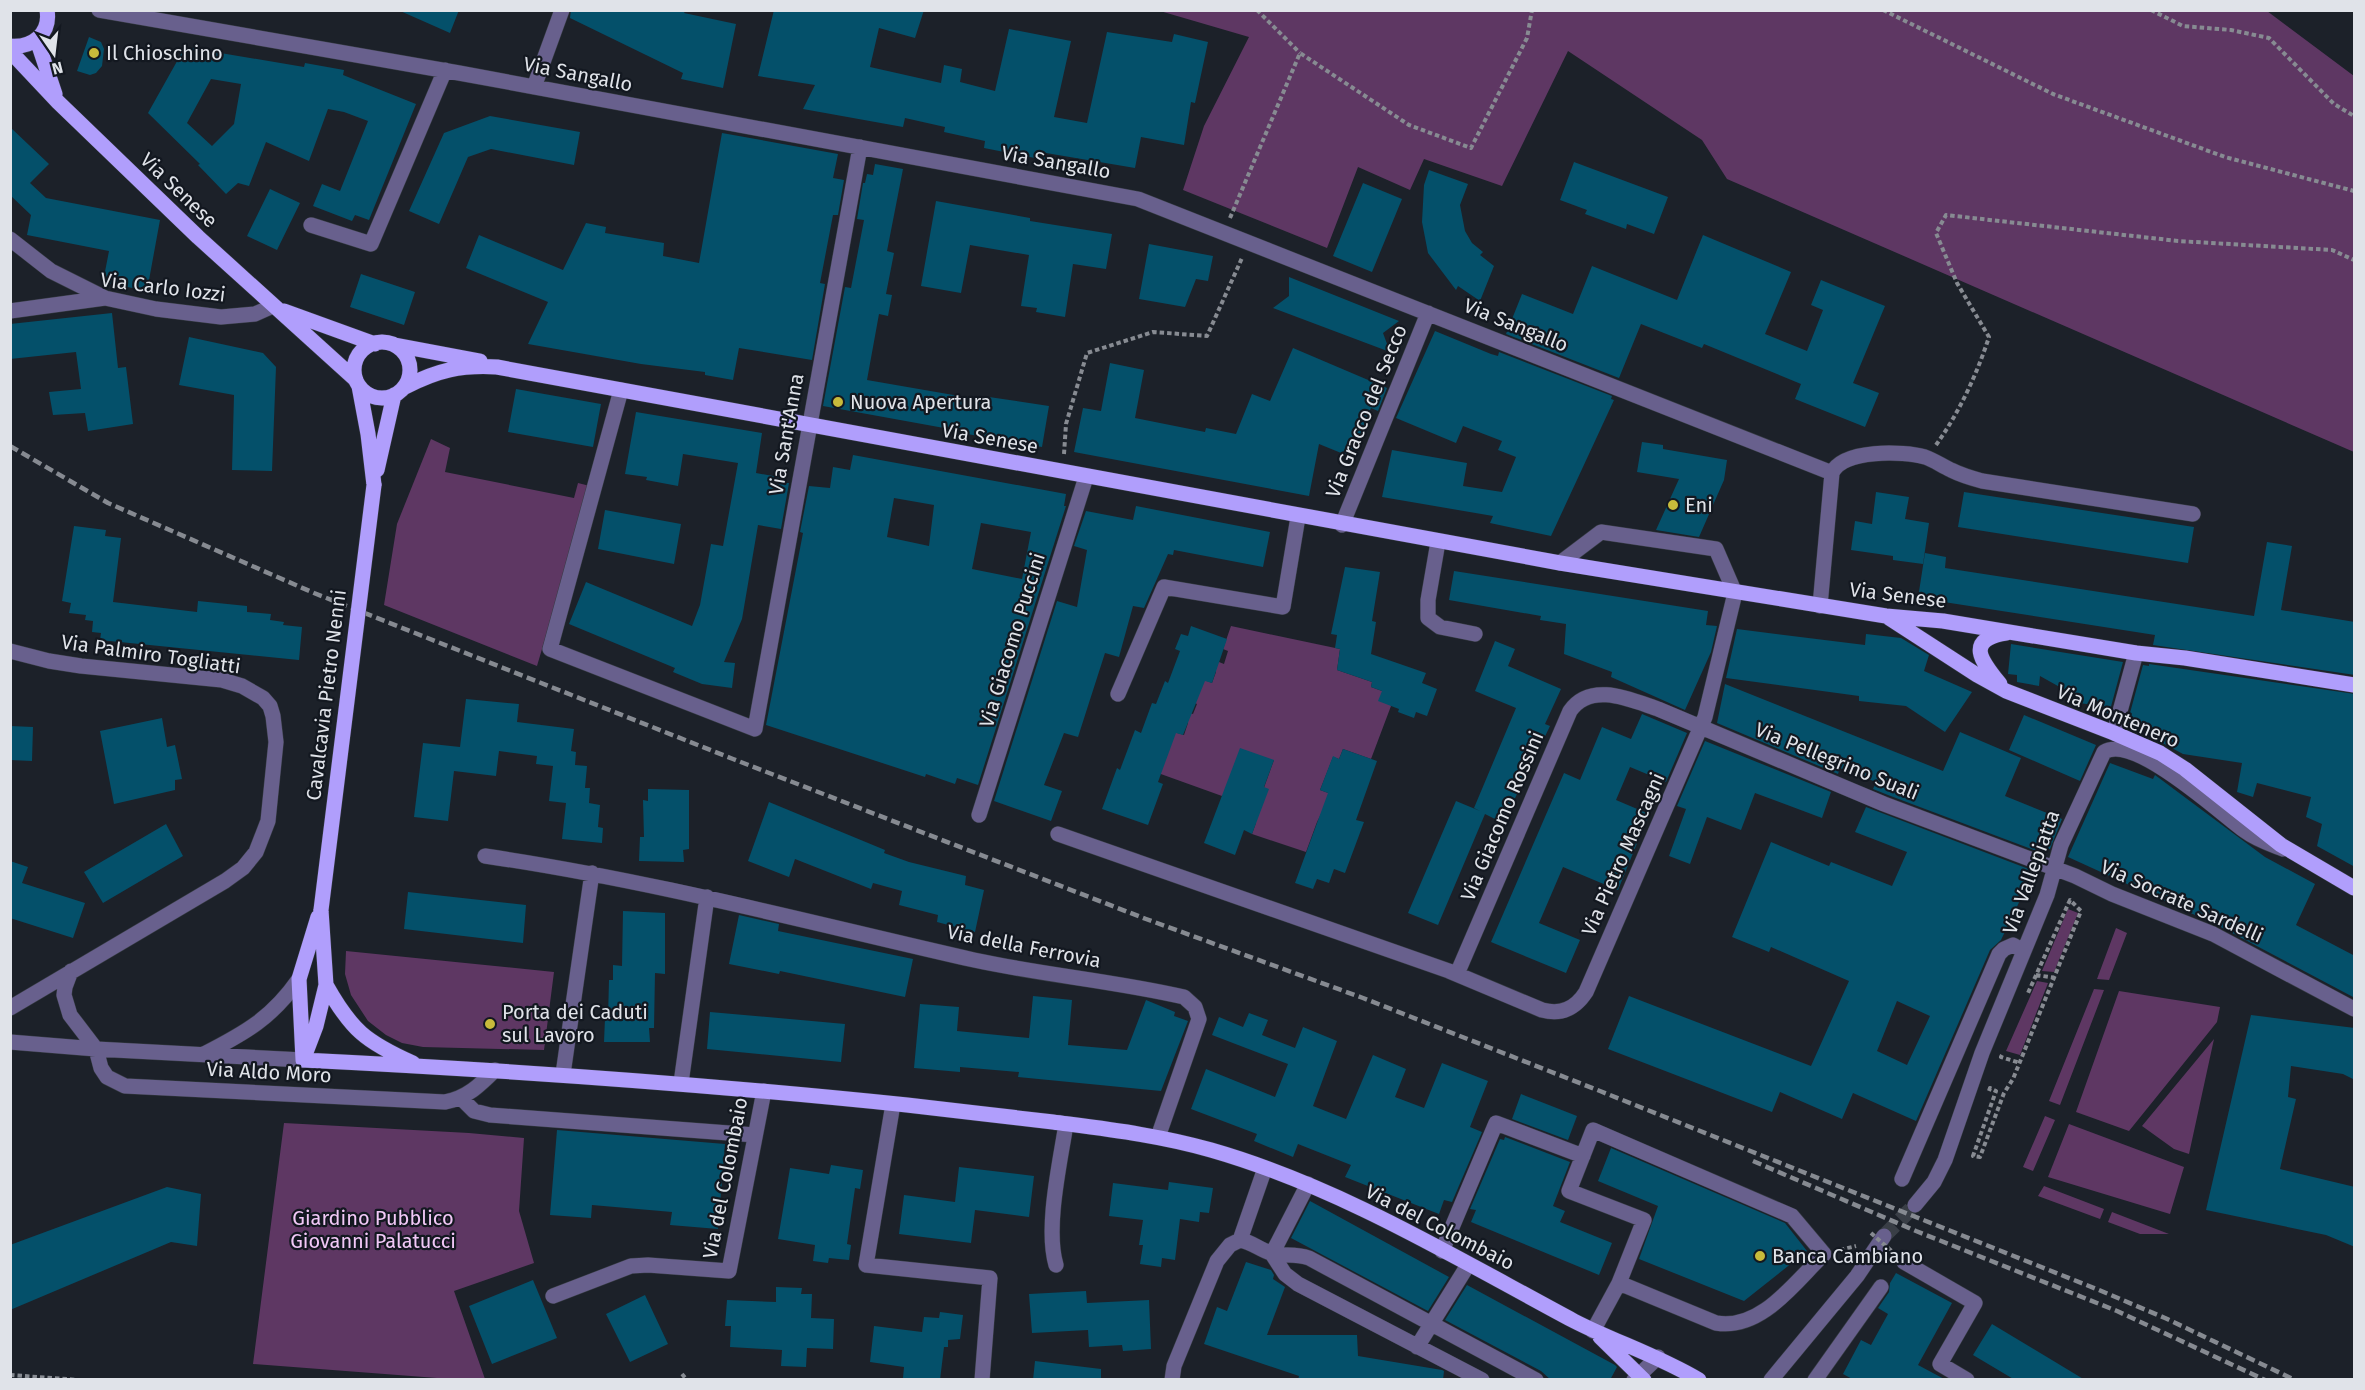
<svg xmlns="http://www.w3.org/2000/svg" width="2365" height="1390" viewBox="0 0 2365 1390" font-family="'Fira Sans',sans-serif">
	<rect width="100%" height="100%" fill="#1c2129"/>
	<path fill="#5e3763" d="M1160,11H2267L2354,76V452L1727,179L1702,140L1568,51L1502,186L1424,159L1410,190L1358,167L1327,248L1183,190L1204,126L1249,37Z
		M431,439L450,448L445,472L574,498L578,483L590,486L537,666L384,605L397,524Z
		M1231,626L1340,649L1337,670L1372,682L1371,687L1382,691L1391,706L1371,759L1343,749L1339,759L1333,757L1320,790L1331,794L1317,822L1306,852L1252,834L1256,823L1252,821L1274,760L1222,796L1158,773L1174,732L1184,735L1188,723L1183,721L1186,712L1193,714L1197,704L1193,702L1202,679L1212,683L1216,672L1214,660L1224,664L1228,651L1223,649Z
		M2068,909L2078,913L2054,972L2042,971Z
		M2116,928L2127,933L2109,980L2097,979Z
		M346,951L554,972L544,1050L423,1047L402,1043L386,1035L368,1021L351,995L345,974Z
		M2037,981L2048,983L2020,1055L2006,1051Z
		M2094,989L2104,990L2060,1105L2049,1101Z
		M2119,991L2220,1007L2217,1022L2129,1131L2076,1112Z
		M2214,1039L2189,1154L2174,1149L2142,1126Z
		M2045,1116L2055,1120L2033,1171L2023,1167Z
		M284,1123L469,1133L524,1138L519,1211L534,1263L454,1291L485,1379H450L253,1364Z
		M2069,1124L2184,1167L2170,1214L2048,1177Z
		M2044,1186L2104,1209L2100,1219L2038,1196Z
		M2112,1212L2169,1234H2140L2108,1222Z"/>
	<path fill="#04506a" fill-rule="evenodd" d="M398,10H459L450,33Z
		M571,10H686L684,13L736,24L723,88L681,79L683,73L570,18Z
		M774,10H924L915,38L879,28L870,67L941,83L944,65L962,69L960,82L995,91L1009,29L1071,41L1054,117L1087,123L1107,32L1172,42L1174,34L1208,42L1195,103L1191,102L1184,145L1141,137L1135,168L1046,153L1045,160L984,148L985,141L944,132L945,127L905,118L903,127L803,109L815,85L758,76Z
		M89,37L101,42L104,49L102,66L96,73L90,75L77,71Z
		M185,47L304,67L305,63L344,70L343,75L416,104L369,220L355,215L352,221L313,206L322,184L340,191L368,121L344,112L328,109L309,161L266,142L249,186L238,183L226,194L198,165L200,164L148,113ZM211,79L241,84L234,124L212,146L187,123Z
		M490,116L580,132L574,165L491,149L468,157L439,224L409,211L444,133Z
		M10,127L49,164L30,183L46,198L160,220L147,291L103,282L109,251L27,235L31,215L10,195Z
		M722,133L838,154L833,178L844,180L838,215H833L825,257L820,283L825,284L812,360L739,348L733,380L705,375V372L641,364L528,344L548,302L466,268L479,235L563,270L586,223L606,227L605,233L664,243L663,256L699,263Z
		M1574,162L1668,197L1654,234L1627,224L1626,229L1585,214L1587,210L1560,200Z
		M875,164L903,169L887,251L894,253L886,294L892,295L888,316L879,314L867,380L988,401L989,397L1049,406L1042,447L944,430V428L823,406L845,287L851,288L864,220L857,219L863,183H865L867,174L873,175Z
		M1429,170L1468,184L1460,205L1465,231L1472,243L1483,252L1480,255L1494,266L1480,301L1458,286L1456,290L1428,253L1422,222L1424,185Z
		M1363,183L1402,199L1372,272L1333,256Z
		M270,189L300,203L277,250L247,236Z
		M936,201L1030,218V221L1112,234L1106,269L1073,264L1065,317L1036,312L1037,308L1021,306L1029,255L970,245L961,293L921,286Z
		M1703,235L1791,272L1765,334L1807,351L1823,310L1811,305L1821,280L1885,306L1853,383L1879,393L1865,427L1795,399L1801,384L1704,344L1702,348L1641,324L1619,378L1506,334L1522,294L1573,314L1592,266L1677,300Z
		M1149,244L1213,256L1208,281L1196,279L1185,307L1139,299Z
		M361,274L415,292L404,325L350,307Z
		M1289,277L1399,321L1383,333L1390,352L1273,308L1289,296Z
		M112,313L118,368L126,367L133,424L88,431L85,413L53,415L49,392L81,389L76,352L10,359V324Z
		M1435,331L1491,354L1498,356L1499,352L1612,396L1611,399L1614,400L1551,536L1490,523L1493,516L1382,497L1392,450L1467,463L1463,486L1502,492L1516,457L1498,450L1502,441L1463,426L1456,443L1396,418Z
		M189,337L263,353L276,367L272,471L232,470L234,395L179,385Z
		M1293,348L1387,388L1378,411L1371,408L1351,457L1319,444L1309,496L1074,452L1083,408L1101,411L1110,363L1144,370L1135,418L1205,432L1206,428L1236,434L1252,394L1270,401Z
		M516,389L601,404L593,447L508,432Z
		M636,412L762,433L756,473L784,478L783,483H789L781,529L758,525L742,619L724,662L735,663L732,688L702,684L673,672L675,668L569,624L586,582L692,626L700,605L711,544L723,546L738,463L683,454L678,486L646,480L647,477L625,474Z
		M1642,442L1663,445V449L1727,460L1724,480L1699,537L1656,530L1679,479L1637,472Z
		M853,455L1066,494L1064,506H1066L978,785L957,778L955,784L926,774L925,777L766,725L803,533L800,532L809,486L830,488L833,467L850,470ZM894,498L934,505L929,546L887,537ZM981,523L1031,532L1022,579L972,569Z
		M1876,492L1909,497L1905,519L1929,523L1923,564L1893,560V556L1851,550L1855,521L1872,524Z
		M1964,492L2194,527L2188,563L1958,527Z
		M1136,506L1270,532L1263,567L1174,550L1173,555L1168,554L1144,608L1133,606L1119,657L1105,653L1078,737L1064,733L1044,785L1062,791L1051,821L994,801L1057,601L1077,607L1087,550L1074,546L1086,511L1133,520Z
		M605,510L681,524L674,564L598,549Z
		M74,526L106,530L105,536L121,538L113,602L197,612L198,601L247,606V612L271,614L270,620L284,622L283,625L302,627L299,660L100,640L101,633L92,632L93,621L85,620L86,615L69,613L71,603L62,601Z
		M2267,542L2292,546L2281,610L2355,622V675L2153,645L2155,635L1918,598L1925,553L1946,557L1945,568L2254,616Z
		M1345,567L1380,572L1372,621L1376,622L1371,654L1426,673L1422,683L1437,689L1427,716L1416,712L1414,718L1398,712L1399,709L1378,701L1382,691L1371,687L1372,682L1337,670L1340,649L1335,648L1337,635L1331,634Z
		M1454,571L1708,611L1706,625L1717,626L1711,652L1685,710L1611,677L1612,672L1564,654L1566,624L1540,620L1541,616L1449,600Z
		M1191,626L1227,639L1212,683L1205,681L1183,735L1176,733L1158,782L1163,784L1148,825L1102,809L1117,768L1120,770L1135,730L1141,733L1152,703L1156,704L1165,681L1168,683L1180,651L1175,649L1181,634L1188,636Z
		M1737,629L1865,645L1866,634L1901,638L1929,655L1924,671L1972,692L1945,732L1906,706L1859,701V696L1726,678Z
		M1495,641L1515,649L1508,666L1561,689L1545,724L1550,726L1503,823L1485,814L1438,925L1408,913L1456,801L1480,811L1474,808L1516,708L1475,691Z
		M2011,644L2123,662L2109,714L2093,705L2073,702L2074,695L2040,676L2039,686L2017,682V675L2008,674Z
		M2149,664L2355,694V867L2317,846L2322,824L2306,817L2311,797L2257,783L2253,797L2237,792L2242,763L2183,754L2127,724L2143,665L2149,666Z
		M1725,684L1943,771L1960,732L2021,758L2005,796L2062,819L2050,849L2044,850L2042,853L1888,795L1873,789L1876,782L1840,768L1838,774L1717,723Z
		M466,699L519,704L517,722L574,729L571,751L576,752L575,765L587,766L585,788H590L589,803L600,805L598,827L603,828L602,843L562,839L566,803L549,801L553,766L536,764L537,756L499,751L496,776L454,771L448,821L414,817L423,743L460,747Z
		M1642,714L1687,733L1666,782L1630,767L1616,800L1649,814L1618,890L1563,867L1539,923L1580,940L1566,973L1491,942L1564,773L1580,780L1602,727L1631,739Z
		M2024,715L2096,745L2080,781L2009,750Z
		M162,718L167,747L175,745L182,779L175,780V790L114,804L100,731Z
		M10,726L33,727L32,761L10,760Z
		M1705,741L1831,792L1822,818L1755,793L1741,830L1707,817L1690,864L1669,856L1686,809L1677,806Z
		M1240,748L1274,760L1264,787L1269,789L1252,834L1244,830L1235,855L1204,843Z
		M1343,749L1377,761L1356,820L1364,822L1345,873L1334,869L1329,883L1317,879L1313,889L1295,883L1328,793L1320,790L1333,756L1339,759Z
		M2110,763L2153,779L2155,775L2265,857L2315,884L2296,925L2355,956V998L2217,925L2068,857Z
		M648,789L689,790V849L683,850L684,862L639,861L640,837H644L643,800L648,801Z
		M769,802L885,850L884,853L909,862L966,876L965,885L984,890L975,932L937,922L938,915L899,905L902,891L873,883L871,889L795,859L789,877L748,861Z
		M1866,807L2034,871L2001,940L1990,950L1916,1121L1853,1093L1842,1119L1780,1092L1772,1112L1608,1049L1629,996L1811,1066L1849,981L1771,947L1769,952L1732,937L1771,842L1829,866L1831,862L1892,886L1907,852L1855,832ZM1897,1001L1930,1016L1907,1065L1877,1051Z
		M166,824L183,856L103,903L84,872Z
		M10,861L28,867L22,883L85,903L73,938L10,918Z
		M408,892L526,905L523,943L404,929Z
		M623,911L665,913V974L655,973L654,1028H649L650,1042H604L605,1018H608L609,980H613V965L622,966Z
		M739,915L779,924L778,931L913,959L905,997L780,971L779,974L729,964Z
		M1033,996L1072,1000L1068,1045L1127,1050L1146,1000L1175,1012L1174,1016L1188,1021L1161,1091L1018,1077L1019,1072L960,1067V1072L914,1068L920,1004L959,1007L957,1031L1029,1038Z
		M710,1012L845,1024L841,1062L707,1049Z
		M1249,1013L1268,1020L1262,1035L1295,1048L1303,1027L1337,1041L1313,1106L1346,1119L1373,1055L1406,1069L1395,1097L1424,1108L1442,1063L1488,1081L1470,1127L1482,1132L1452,1202L1444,1200L1439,1214L1345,1177L1351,1165L1298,1144L1293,1157L1254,1141L1257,1134L1191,1109L1206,1069L1275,1097L1288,1064L1212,1035L1219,1017L1243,1027Z
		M2251,1015L2355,1028V1080L2343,1074L2291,1066L2288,1097L2296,1099L2280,1169L2355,1187V1247L2326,1235L2206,1210Z
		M1521,1094L1577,1116L1568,1140L1512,1119Z
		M557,1130L725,1144L718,1229L670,1225L672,1212L592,1205L591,1218L550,1215Z
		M1505,1137L1570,1162L1553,1206L1565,1211L1560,1222L1612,1243L1599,1275L1471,1222L1476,1210L1470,1209L1500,1139L1504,1140Z
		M1611,1148L1785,1223L1807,1251L1744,1301L1639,1259L1658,1206L1598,1181Z
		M831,1165L863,1170L860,1189L855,1188L847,1244L851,1245L849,1260L829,1258L828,1263L813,1261L815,1245L778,1239L790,1168L829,1174Z
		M959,1167L1034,1176L1029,1217L975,1210L971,1243L899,1234L904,1195L955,1202Z
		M1169,1182L1213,1188L1209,1213L1200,1212L1199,1222L1180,1219L1175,1260L1162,1258L1161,1267L1140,1264L1143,1245H1139L1143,1220L1109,1216L1113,1183L1168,1190Z
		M167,1187L201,1194L197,1246L171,1242L10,1310V1245Z
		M1310,1201L1449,1277L1428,1311L1291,1238Z
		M1246,1262L1271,1270L1274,1275L1273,1279L1285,1287L1267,1335H1357L1358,1356L1442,1370L1444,1371L1443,1380H1298L1299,1376L1204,1344L1217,1307L1227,1311Z
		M1896,1273L1952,1303L1918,1365L1946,1380H1854L1843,1374L1861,1340L1871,1345L1888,1314L1878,1308L1889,1292L1890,1283Z
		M533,1280L557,1338L492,1364L469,1306Z
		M1467,1285L1615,1365L1617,1367L1610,1380H1551L1541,1371L1445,1320Z
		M776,1287L802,1288L801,1294H812L811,1318L834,1319L833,1349L807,1348L806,1367L781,1366L782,1350L730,1347L731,1326H725L727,1300L776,1302Z
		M1086,1291L1087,1303L1149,1300L1151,1349L1123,1351L1122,1345L1089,1347L1088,1330L1032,1333L1029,1294Z
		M645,1295L668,1344L630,1362L606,1314Z
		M940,1312L963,1315L960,1339L948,1340V1347H944L940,1380L903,1378L904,1367L870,1362L874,1326L922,1332L924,1317L939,1318Z
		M1992,1324L2085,1380H2015L1973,1355Z
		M1035,1361L1101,1369V1380H1033Z"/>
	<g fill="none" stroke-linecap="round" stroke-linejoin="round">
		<path stroke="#393e46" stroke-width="15" stroke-dasharray="15 8" stroke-linecap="butt" d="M1884,1236L1915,1205"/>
		<g stroke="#373c44" stroke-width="16">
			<path id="minor" d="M99,10L459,73L1138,199L1832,473
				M534,87L562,10
				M311,225L371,244L445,70
				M10,239L51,271L105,298
				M10,311L105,298L156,309L221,317L255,314L273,306
				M621,390L550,649L755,729L860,147
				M1832,473C1843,449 1903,451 1925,457C1934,460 1942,466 1951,470C1961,475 1971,478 1982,481L2193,514
				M1342,525L1428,313
				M1438,542L1428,600V618L1440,627L1475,634
				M1820,606L1832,473
				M10,651L49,661L81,666L222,680L242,686L263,698L270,706L273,716L276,742L268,821L256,852L243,868L225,881L10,1008
				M1118,694L1164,587L1283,607L1298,517
				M2114,733L2136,653
				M979,815L1086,477
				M1058,834L1449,971L1542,1010C1561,1015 1575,1009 1586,992L1705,717L1735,593L1716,549L1601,532L1560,563
				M485,856C650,880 811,923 974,960C1043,975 1115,981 1184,997L1195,1007L1199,1019L1158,1137
				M71,971L65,987L64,995L70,1015L96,1049L101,1068L107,1077L125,1086L445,1102C467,1098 480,1085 495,1070
				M1457,974L1570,711C1591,681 1631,700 1658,709L1884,804L2075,876L2112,894L2213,934L2354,1009
				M10,1042L96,1049L303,1060
				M204,1054C245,1033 272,1018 299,979
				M563,1074L592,873
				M681,1083L707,897
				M461,1098L474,1111L490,1115L755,1135
				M893,1104L866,1265L990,1278L982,1380
				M1902,1179L1999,954L2004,949L2013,945L2024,951
				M1915,1205L1934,1182L1945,1160L1982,1053L2047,895L2061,845L2104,752C2134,733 2220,813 2245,831C2257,840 2270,844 2283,849
				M1240,1240L1265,1168
				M1442,1251L1496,1123L1583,1156
				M1272,1254L1285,1274L1298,1284L1482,1380
				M1272,1254L1308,1184
				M1904,1262L1975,1303L1940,1364L1967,1380
				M1056,1265C1045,1228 1060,1163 1066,1124
				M553,1296L631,1266L648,1265L729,1271L764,1091
				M1593,1331L1619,1283L1716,1323C1761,1331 1795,1282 1824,1254L1792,1216L1593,1130L1569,1191L1644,1220L1619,1283
				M1417,1347L1468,1265
				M1172,1380L1174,1366L1217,1261L1230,1245L1240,1240C1252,1242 1260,1250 1271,1253C1282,1257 1294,1253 1309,1258L1536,1380
				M1634,1380L1658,1357
				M1771,1380L1857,1276L1884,1236
				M1815,1380L1881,1287"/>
		</g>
		<g stroke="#373c44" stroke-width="16">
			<path id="major" d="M37,40L55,94
				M10,46C32,48 51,34 47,10
				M10,51L58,102L198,237L356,380
				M284,311L375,344
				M354 370a28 28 0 1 1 56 0a28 28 0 1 1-56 0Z
				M395,345L480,361
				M359,386L368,434L374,485
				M405,387C438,370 460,365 497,367L1560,563L1886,616L1943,621L2136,653L2185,658L2354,685
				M377,470L394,395
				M1889,618L1977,675L2006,691L2114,733L2160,753L2185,769L2281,845L2354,888
				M2000,684C1983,663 1963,640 2006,633
				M326,985C351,1030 366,1042 413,1063
				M303,1060C505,1070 706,1084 907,1105C956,1111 1004,1116 1053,1122C1106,1129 1159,1135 1211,1150C1340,1187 1456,1258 1574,1321C1615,1342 1659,1356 1699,1380
				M303,1060L316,1026L326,985L321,910
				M303,1060L299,979L318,917
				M1600,1337L1644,1380"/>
		</g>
		<path stroke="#878b92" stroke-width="4" stroke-dasharray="4.5 3" stroke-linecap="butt" d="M1257,10L1300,53
			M1883,10L2053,94L2225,157L2354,191
			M2151,10L2183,26L2231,30L2269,38L2334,104L2354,116
			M1230,218L1300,53L1409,125L1471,148L1527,38L1532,10
			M1936,445C1959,413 1977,374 1989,337L1957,283L1936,233L1946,215L2178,241L2332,250L2354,260
			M1064,454L1066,424L1087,353L1153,332L1207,336L1242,258
			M2036,975L2056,978
			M2002,1055L2001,1057L2020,1063
			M1989,1091L1990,1088L1996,1091L1973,1156L1980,1157L2004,1093L2013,1079L2081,911L2070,900L2028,993
			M1840,1250L1856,1246
			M682,1374L687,1380
			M10,1375L79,1380"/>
		<use href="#minor" stroke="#68608d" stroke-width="15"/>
		<use href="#major" stroke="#b09efc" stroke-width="15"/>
		<path stroke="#868a91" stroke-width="4.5" stroke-dasharray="9 4.5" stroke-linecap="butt" d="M10,446L108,503L314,593L733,759L1146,919L1363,998L1600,1091L2099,1290L2165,1318L2295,1380
			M1753,1161L1916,1231L2117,1311L2265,1380"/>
		<g stroke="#373c44" stroke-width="16" stroke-linecap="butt">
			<path id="major-bridge" d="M321,910L374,485"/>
		</g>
		<path stroke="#878b92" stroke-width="4" stroke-dasharray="4.5 3" stroke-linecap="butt" d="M1871,1233L1904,1262"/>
		<use href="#major-bridge" stroke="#b09efc" stroke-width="15"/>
	</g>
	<g fill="#c8bb3b" stroke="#131820" stroke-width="2">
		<circle cx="94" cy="53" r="6"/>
		<circle cx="838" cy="402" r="6"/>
		<circle cx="1673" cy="505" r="6"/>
		<circle cx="490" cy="1024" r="6"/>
		<circle cx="1760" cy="1256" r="6"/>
	</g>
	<g text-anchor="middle" stroke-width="4.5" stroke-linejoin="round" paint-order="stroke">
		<g font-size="20" fill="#e0e3e9" stroke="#131820" text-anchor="start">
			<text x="106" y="60">Il Chioschino</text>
			<text x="850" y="409">Nuova Apertura</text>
			<text x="1685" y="512">Eni</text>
			<text x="502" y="1019">Porta dei Caduti<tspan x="502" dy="23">sul Lavoro</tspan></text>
			<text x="1772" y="1263">Banca Cambiano</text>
		</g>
		<g font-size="20" fill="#e0e3e9" stroke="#131820">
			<text transform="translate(578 74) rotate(11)" y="7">Via Sangallo</text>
			<text transform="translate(1056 162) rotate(10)" y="7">Via Sangallo</text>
			<text transform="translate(179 190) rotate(44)" y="7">Via Senese</text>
			<text transform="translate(163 287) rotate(7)" y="7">Via Carlo Iozzi</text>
			<text transform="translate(1516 325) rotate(22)" y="7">Via Sangallo</text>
			<text transform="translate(1366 411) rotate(-68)" y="7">Via Gracco del Secco</text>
			<text transform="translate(786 434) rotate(-80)" y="7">Via Sant'Anna</text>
			<text transform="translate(990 438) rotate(10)" y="7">Via Senese</text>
			<text transform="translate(1898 595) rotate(7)" y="7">Via Senese</text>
			<text transform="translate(1012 640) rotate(-73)" y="7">Via Giacomo Puccini</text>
			<text transform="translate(151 654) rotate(8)" y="7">Via Palmiro Togliatti</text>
			<text transform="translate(326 695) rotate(-83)" y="7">Cavalcavia Pietro Nenni</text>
			<text transform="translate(2118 716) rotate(23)" y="7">Via Montenero</text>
			<text transform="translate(1837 761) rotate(22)" y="7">Via Pellegrino Suali</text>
			<text transform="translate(1502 816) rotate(-67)" y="7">Via Giacomo Rossini</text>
			<text transform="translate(1623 854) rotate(-66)" y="7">Via Pietro Mascagni</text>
			<text transform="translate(2031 872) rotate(-70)" y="7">Via Vallepiatta</text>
			<text transform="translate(2182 901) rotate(24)" y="7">Via Socrate Sardelli</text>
			<text transform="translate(1024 946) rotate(11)" y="7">Via della Ferrovia</text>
			<text transform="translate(269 1072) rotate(3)" y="7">Via Aldo Moro</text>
			<text transform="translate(725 1178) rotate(-79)" y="7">Via del Colombaio</text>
			<text transform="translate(1440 1227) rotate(27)" y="7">Via del Colombaio</text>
		</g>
		<g font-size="20" fill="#f2c8f7" stroke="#131820">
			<text x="373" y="1225">Giardino Pubblico<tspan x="373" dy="23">Giovanni Palatucci</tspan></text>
		</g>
	</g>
	<rect width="2365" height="1390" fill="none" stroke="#e0e3e9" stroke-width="24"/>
	<g transform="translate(54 54) rotate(166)" stroke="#131820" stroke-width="4.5" paint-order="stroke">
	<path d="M0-4.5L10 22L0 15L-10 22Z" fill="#e0e3e9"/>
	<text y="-9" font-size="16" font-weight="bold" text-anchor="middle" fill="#e0e3e9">N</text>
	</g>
</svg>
